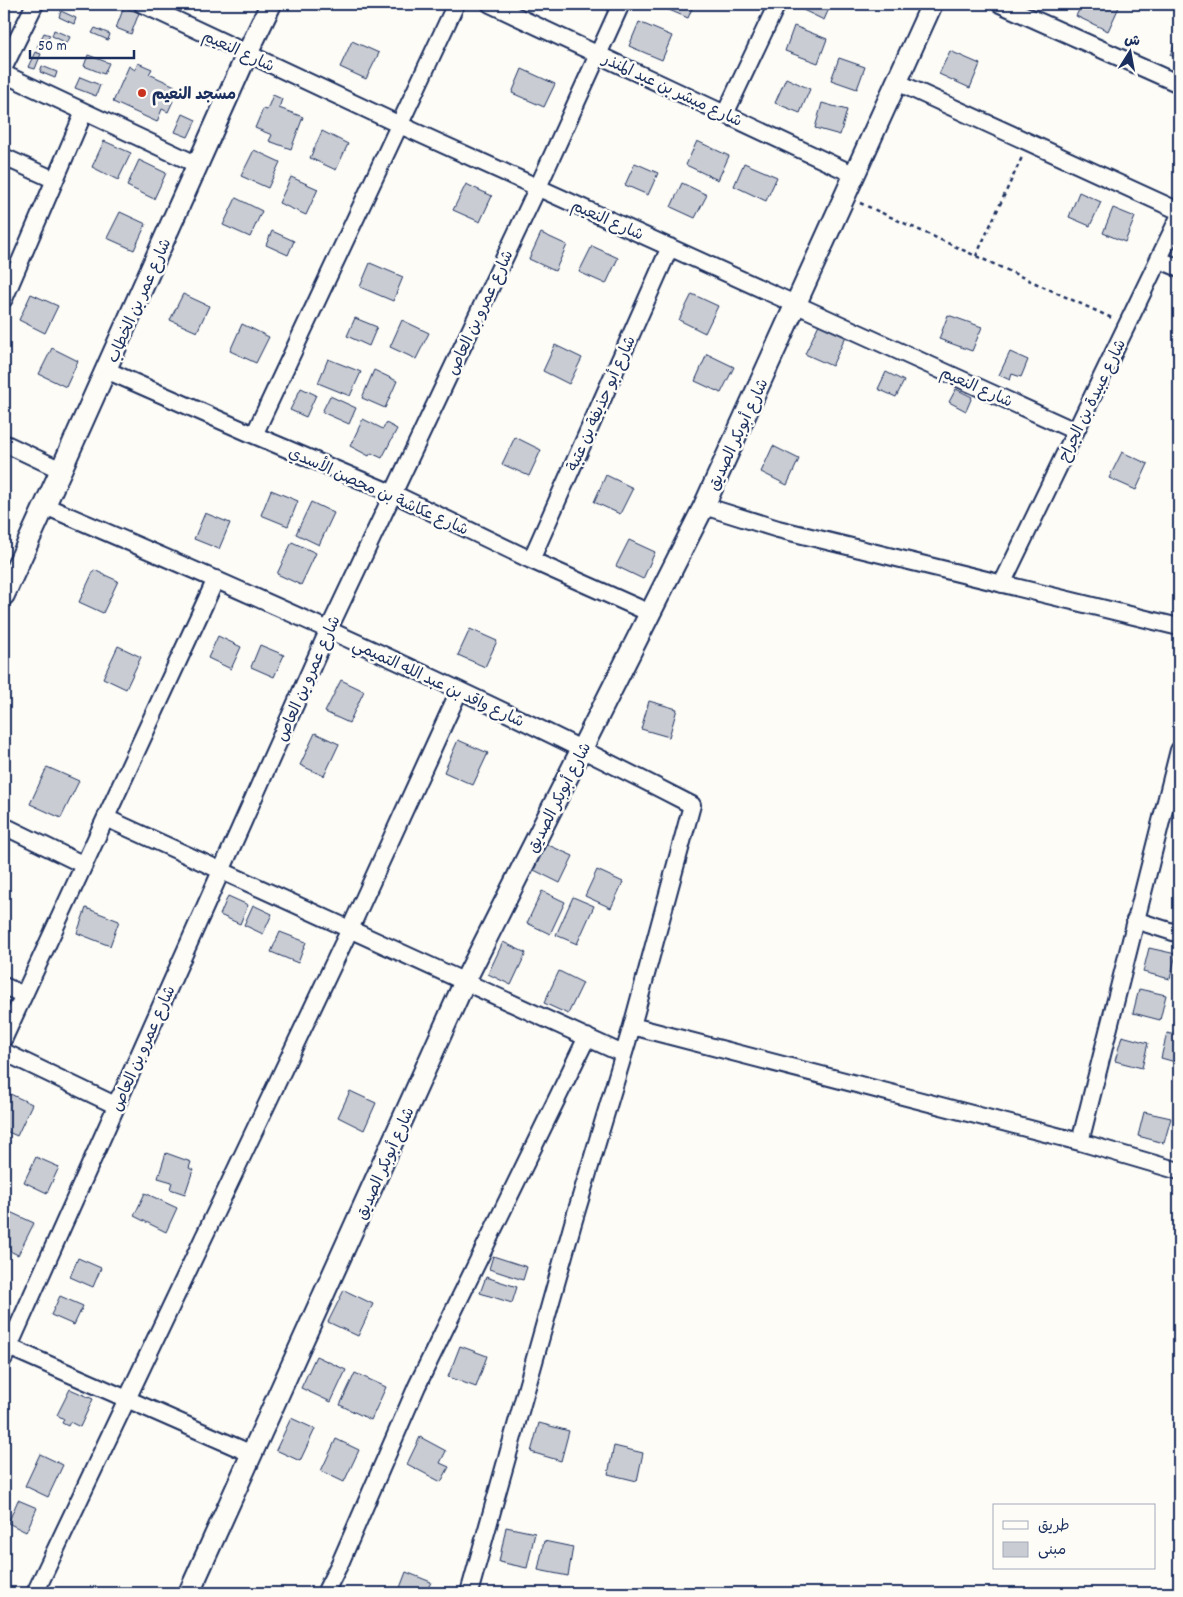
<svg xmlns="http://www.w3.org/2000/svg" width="1183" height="1597" viewBox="0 0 1183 1597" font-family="Dekko,'Playpen Sans Arabic',sans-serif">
	<rect width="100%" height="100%" fill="#fdfcf7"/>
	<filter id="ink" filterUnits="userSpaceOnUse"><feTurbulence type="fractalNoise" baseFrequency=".02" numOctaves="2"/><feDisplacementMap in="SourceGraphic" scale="10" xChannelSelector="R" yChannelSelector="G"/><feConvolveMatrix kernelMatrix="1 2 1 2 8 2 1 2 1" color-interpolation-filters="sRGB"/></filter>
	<g filter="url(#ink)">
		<path fill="#c9ccd3" stroke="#1b2f5e" d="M655,4H694L688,18Z
			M803,4H831L824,20L801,9Z
			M1082,4H1112L1119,7L1108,31L1076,16Z
			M124,7L139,13L131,34L116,28Z
			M61,11L76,18L74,24L59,17Z
			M639,22L672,36L662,60L629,46Z
			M794,26L827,39L818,63L785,51Z
			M95,28L110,34L108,40L92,33Z
			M54,30L70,37L67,43L52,36Z
			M44,33L50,35L43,50L37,47Z
			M1179,35V59L1170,55Z
			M352,41L379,53L366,79L340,67Z
			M950,51L980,64L970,88L939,74Z
			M35,52L41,54L35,69L28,67Z
			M88,55L109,63L104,74L84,66Z
			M839,58L865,67L857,89L831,80Z
			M138,63L152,69L149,74L175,86L168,99L173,101L168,112L162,109L157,122L113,102L129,66L135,70Z
			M42,66L57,72L55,78L40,72Z
			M522,69L555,84L544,107L512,93Z
			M80,77L100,85L96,96L75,88Z
			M786,78L810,89L800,113L775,103Z
			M273,95L282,99L279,108L303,117L291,149L269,141L272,135L255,128L263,109L267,110Z
			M822,103L847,110L840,135L815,128Z
			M183,114L196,120L188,137L175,132Z
			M322,131L348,144L336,170L310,158Z
			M104,141L131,153L118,180L92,167Z
			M697,141L729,156L718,180L686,165Z
			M254,150L280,162L268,188L241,176Z
			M139,160L166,173L154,199L127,186Z
			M635,163L658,173L648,195L625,185Z
			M744,163L777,177L766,201L734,186Z
			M291,177L318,189L306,215L279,203Z
			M682,183L707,195L695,218L671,207Z
			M466,184L492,196L480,222L453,210Z
			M1079,192L1101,202L1090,226L1069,217Z
			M236,198L262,211L250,237L223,225Z
			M1113,208L1135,217L1125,242L1103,233Z
			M120,212L146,224L134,250L107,238Z
			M272,231L294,241L288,255L266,245Z
			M541,233L567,245L555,271L529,259Z
			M592,246L618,258L606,284L579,272Z
			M370,263L403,277L393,301L360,287Z
			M31,294L58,306L45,333L19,320Z
			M183,294L209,306L197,332L170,320Z
			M692,294L718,306L705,333L679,320Z
			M948,315L982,327L972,351L939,339Z
			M355,318L377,327L369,346L347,336Z
			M402,320L429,333L416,359L390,347Z
			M820,322L847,334L832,366L805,354Z
			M242,324L269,337L256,363L230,351Z
			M555,345L582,358L569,384L543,371Z
			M52,348L78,361L66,387L39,374Z
			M1010,352L1028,360L1021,377L1012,374L1010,380L999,375Z
			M707,354L734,367L721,393L695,381Z
			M328,359L361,372L350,396L318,383Z
			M374,370L397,381L385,408L362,398Z
			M886,372L904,381L896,397L878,389Z
			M301,388L316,395L306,417L290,410Z
			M956,389L972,397L966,411L949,402Z
			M330,396L356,408L349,424L322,412Z
			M363,419L383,429L386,423L397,429L382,458L371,453L369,456L350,446Z
			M515,437L541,450L529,476L502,464Z
			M773,446L799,459L787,485L761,472Z
			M1122,452L1148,464L1136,490L1109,478Z
			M606,475L633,488L620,514L594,502Z
			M271,490L298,501L288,526L261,515Z
			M311,502L334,513L319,545L296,534Z
			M205,513L230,523L219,549L194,539Z
			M629,540L655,552L643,579L616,566Z
			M292,542L316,553L301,585L277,574Z
			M94,570L118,581L103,613L79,602Z
			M470,629L497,641L485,667L458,655Z
			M218,636L241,647L231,669L208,658Z
			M260,645L284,655L274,677L251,667Z
			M118,646L141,657L126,689L103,678Z
			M341,680L364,691L349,723L325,712Z
			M649,701L677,709L669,737L641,729Z
			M315,733L339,744L324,776L300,765Z
			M458,740L488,753L473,785L444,772Z
			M47,767L79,781L61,818L30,804Z
			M546,844L573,856L560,883L534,870Z
			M597,870L623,882L611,908L585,896Z
			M542,891L565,902L550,934L527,923Z
			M228,896L248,905L240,924L220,915Z
			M573,897L594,906L577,944L556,935Z
			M253,905L272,914L263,934L244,925Z
			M86,908L119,921L110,946L77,933Z
			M280,932L306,942L298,963L271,952Z
			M503,942L526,953L511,985L488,974Z
			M1149,948L1176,954L1170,979L1143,972Z
			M559,971L583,983L568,1014L544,1003Z
			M1139,989L1166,995L1160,1020L1133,1013Z
			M1167,1033L1179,1036V1063L1161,1058Z
			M1122,1036L1148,1043L1142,1068L1115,1061Z
			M350,1091L376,1103L364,1130L338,1117Z
			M8,1093L32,1104L17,1136L4,1130V1102Z
			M1144,1112L1171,1118L1164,1143L1138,1136Z
			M166,1153L191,1162L189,1168L193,1170L185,1194L170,1189L172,1182L158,1178Z
			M36,1157L59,1167L47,1193L24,1182Z
			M145,1193L177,1208L166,1232L134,1216Z
			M10,1212L34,1223L18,1255L4,1248V1225Z
			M493,1256L527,1267L523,1280L489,1269Z
			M78,1258L101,1268L93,1287L70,1277Z
			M4,1277L9,1279L4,1289Z
			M486,1277L517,1287L512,1303L480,1293Z
			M344,1290L373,1304L358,1336L328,1322Z
			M60,1296L83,1306L74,1325L51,1315Z
			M460,1346L487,1356L476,1387L448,1377Z
			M316,1356L346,1370L331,1402L301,1388Z
			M355,1373L386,1387L371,1420L340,1405Z
			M70,1389L93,1399L80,1427L70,1422L68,1426L62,1423L64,1419L57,1415Z
			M291,1418L315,1429L300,1461L276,1450Z
			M539,1423L569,1431L561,1461L531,1452Z
			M420,1437L446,1451L440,1463L449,1467L441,1482L407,1464Z
			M336,1439L359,1450L344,1482L321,1471Z
			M614,1446L643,1453L637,1481L608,1474Z
			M40,1454L63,1465L48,1497L25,1486Z
			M18,1500L37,1508L26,1532L8,1523Z
			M506,1527L535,1533L527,1568L499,1562Z
			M544,1541L573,1547L568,1576L538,1570Z
			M406,1572L431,1582L426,1593H398Z"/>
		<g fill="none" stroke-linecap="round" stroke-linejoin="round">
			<g stroke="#1b2f5e" stroke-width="20">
				<path id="minor" d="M142,4L400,125L1075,431
					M490,4L855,175
					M1000,4L1179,84
					M4,67L35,4
					M4,74L198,165
					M897,82L1179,211
					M725,114L777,4
					M4,157L55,180
					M1160,260L1179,268
					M4,299L84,112
					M106,370L254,435L394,494L531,560L650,613
					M254,435L456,4
					M4,443L61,470
					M45,506C264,599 481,696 692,805L632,1026L573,1223L469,1593
					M704,506L778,529L1179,627
					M531,560L670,247
					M1002,584L1179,217
					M106,818L623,1054
					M4,826L84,865
					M1135,920L1179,934
					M4,986L24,995
					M632,1026L1080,1142L1179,750
					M4,1038L216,579
					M4,1052L115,1105L120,1096
					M1080,1142L1179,1171
					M4,1345L252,1454
					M4,1358L328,631L538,187L621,4
					M35,1593L350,929L459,691
					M325,1593L341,1561L417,1386L587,1037"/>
			</g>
			<g stroke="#1b2f5e" stroke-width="24">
				<path id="tertiary" d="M4,595L61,470L247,54L271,4
					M189,1593L465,981L704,506L932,4"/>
			</g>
			<path stroke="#1b2f5e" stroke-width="2.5" stroke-dasharray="4 4" stroke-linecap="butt" d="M860,203L1114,319
				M976,256L1023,155"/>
			<use href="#minor" stroke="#fdfcf7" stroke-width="16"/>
			<use href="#tertiary" stroke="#fdfcf7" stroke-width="20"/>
		</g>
	</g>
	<circle fill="#c8321e" stroke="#fdfcf7" stroke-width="2" cx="142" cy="93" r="5"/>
	<g text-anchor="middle" stroke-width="5" stroke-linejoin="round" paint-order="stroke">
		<g font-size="16" fill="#1b2f5e" stroke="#fdfcf7">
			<text transform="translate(239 50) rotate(25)" y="6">شارع النعيم</text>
			<text transform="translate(673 89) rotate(25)" y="6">شارع مبشر بن عبد المنذر</text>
			<text transform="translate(608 219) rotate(24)" y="6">شارع النعيم</text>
			<text transform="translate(138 300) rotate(-66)" y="6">شارع عمر بن الخطاب</text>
			<text transform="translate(479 312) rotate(-65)" y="6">شارع عمرو بن العاص</text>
			<text transform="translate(977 386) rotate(24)" y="6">شارع النعيم</text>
			<text transform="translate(1091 400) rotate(-64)" y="6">شارع عبيدة بن الجراح</text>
			<text transform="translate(600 403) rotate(-66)" y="6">شارع أبو حذيفة بن عتبة</text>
			<text transform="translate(737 434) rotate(-65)" y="6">شارع أبوبكر الصديق</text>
			<text transform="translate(379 490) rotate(24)" y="6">شارع عكاشة بن محصن الأسدي</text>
			<text transform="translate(307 678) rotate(-66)" y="6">شارع عمرو بن العاص</text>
			<text transform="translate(439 682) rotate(25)" y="6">شارع واقد بن عبد الله التميمي</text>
			<text transform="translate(558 797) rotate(-63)" y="6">شارع أبوبكر الصديق</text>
			<text transform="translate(142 1048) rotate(-66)" y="6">شارع عمرو بن العاص</text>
			<text transform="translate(384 1163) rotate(-66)" y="6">شارع أبوبكر الصديق</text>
		</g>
		<g font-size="16" font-weight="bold" fill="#1b2f5e" stroke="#fdfcf7" text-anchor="start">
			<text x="152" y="99">مسجد النعيم</text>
		</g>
	</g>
	<rect width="1183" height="1597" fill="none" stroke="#fdfcf7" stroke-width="20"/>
	<rect x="10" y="10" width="1163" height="1577" fill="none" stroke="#1b2f5e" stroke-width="2" filter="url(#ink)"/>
	<rect x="993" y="1504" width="162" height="65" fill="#fdfcf7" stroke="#a3aaba"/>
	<rect x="1003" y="1521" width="25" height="8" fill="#fdfcf7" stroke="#a3aaba"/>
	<text x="1038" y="1530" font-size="15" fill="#1b2f5e">طريق</text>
	<rect x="1003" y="1542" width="25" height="15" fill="#c9ccd3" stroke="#a3aaba"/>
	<text x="1038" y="1554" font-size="15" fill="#1b2f5e">مبنى</text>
	<g transform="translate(1130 52) rotate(11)" stroke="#fdfcf7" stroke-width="4" paint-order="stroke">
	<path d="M0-4L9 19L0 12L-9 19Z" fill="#1b2f5e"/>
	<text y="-8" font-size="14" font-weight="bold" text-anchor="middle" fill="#1b2f5e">ش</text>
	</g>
	<path d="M30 50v8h104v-8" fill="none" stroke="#1b2f5e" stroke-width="2.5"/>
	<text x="38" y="50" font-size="15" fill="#1b2f5e" stroke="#fdfcf7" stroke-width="4" paint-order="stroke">50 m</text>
</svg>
